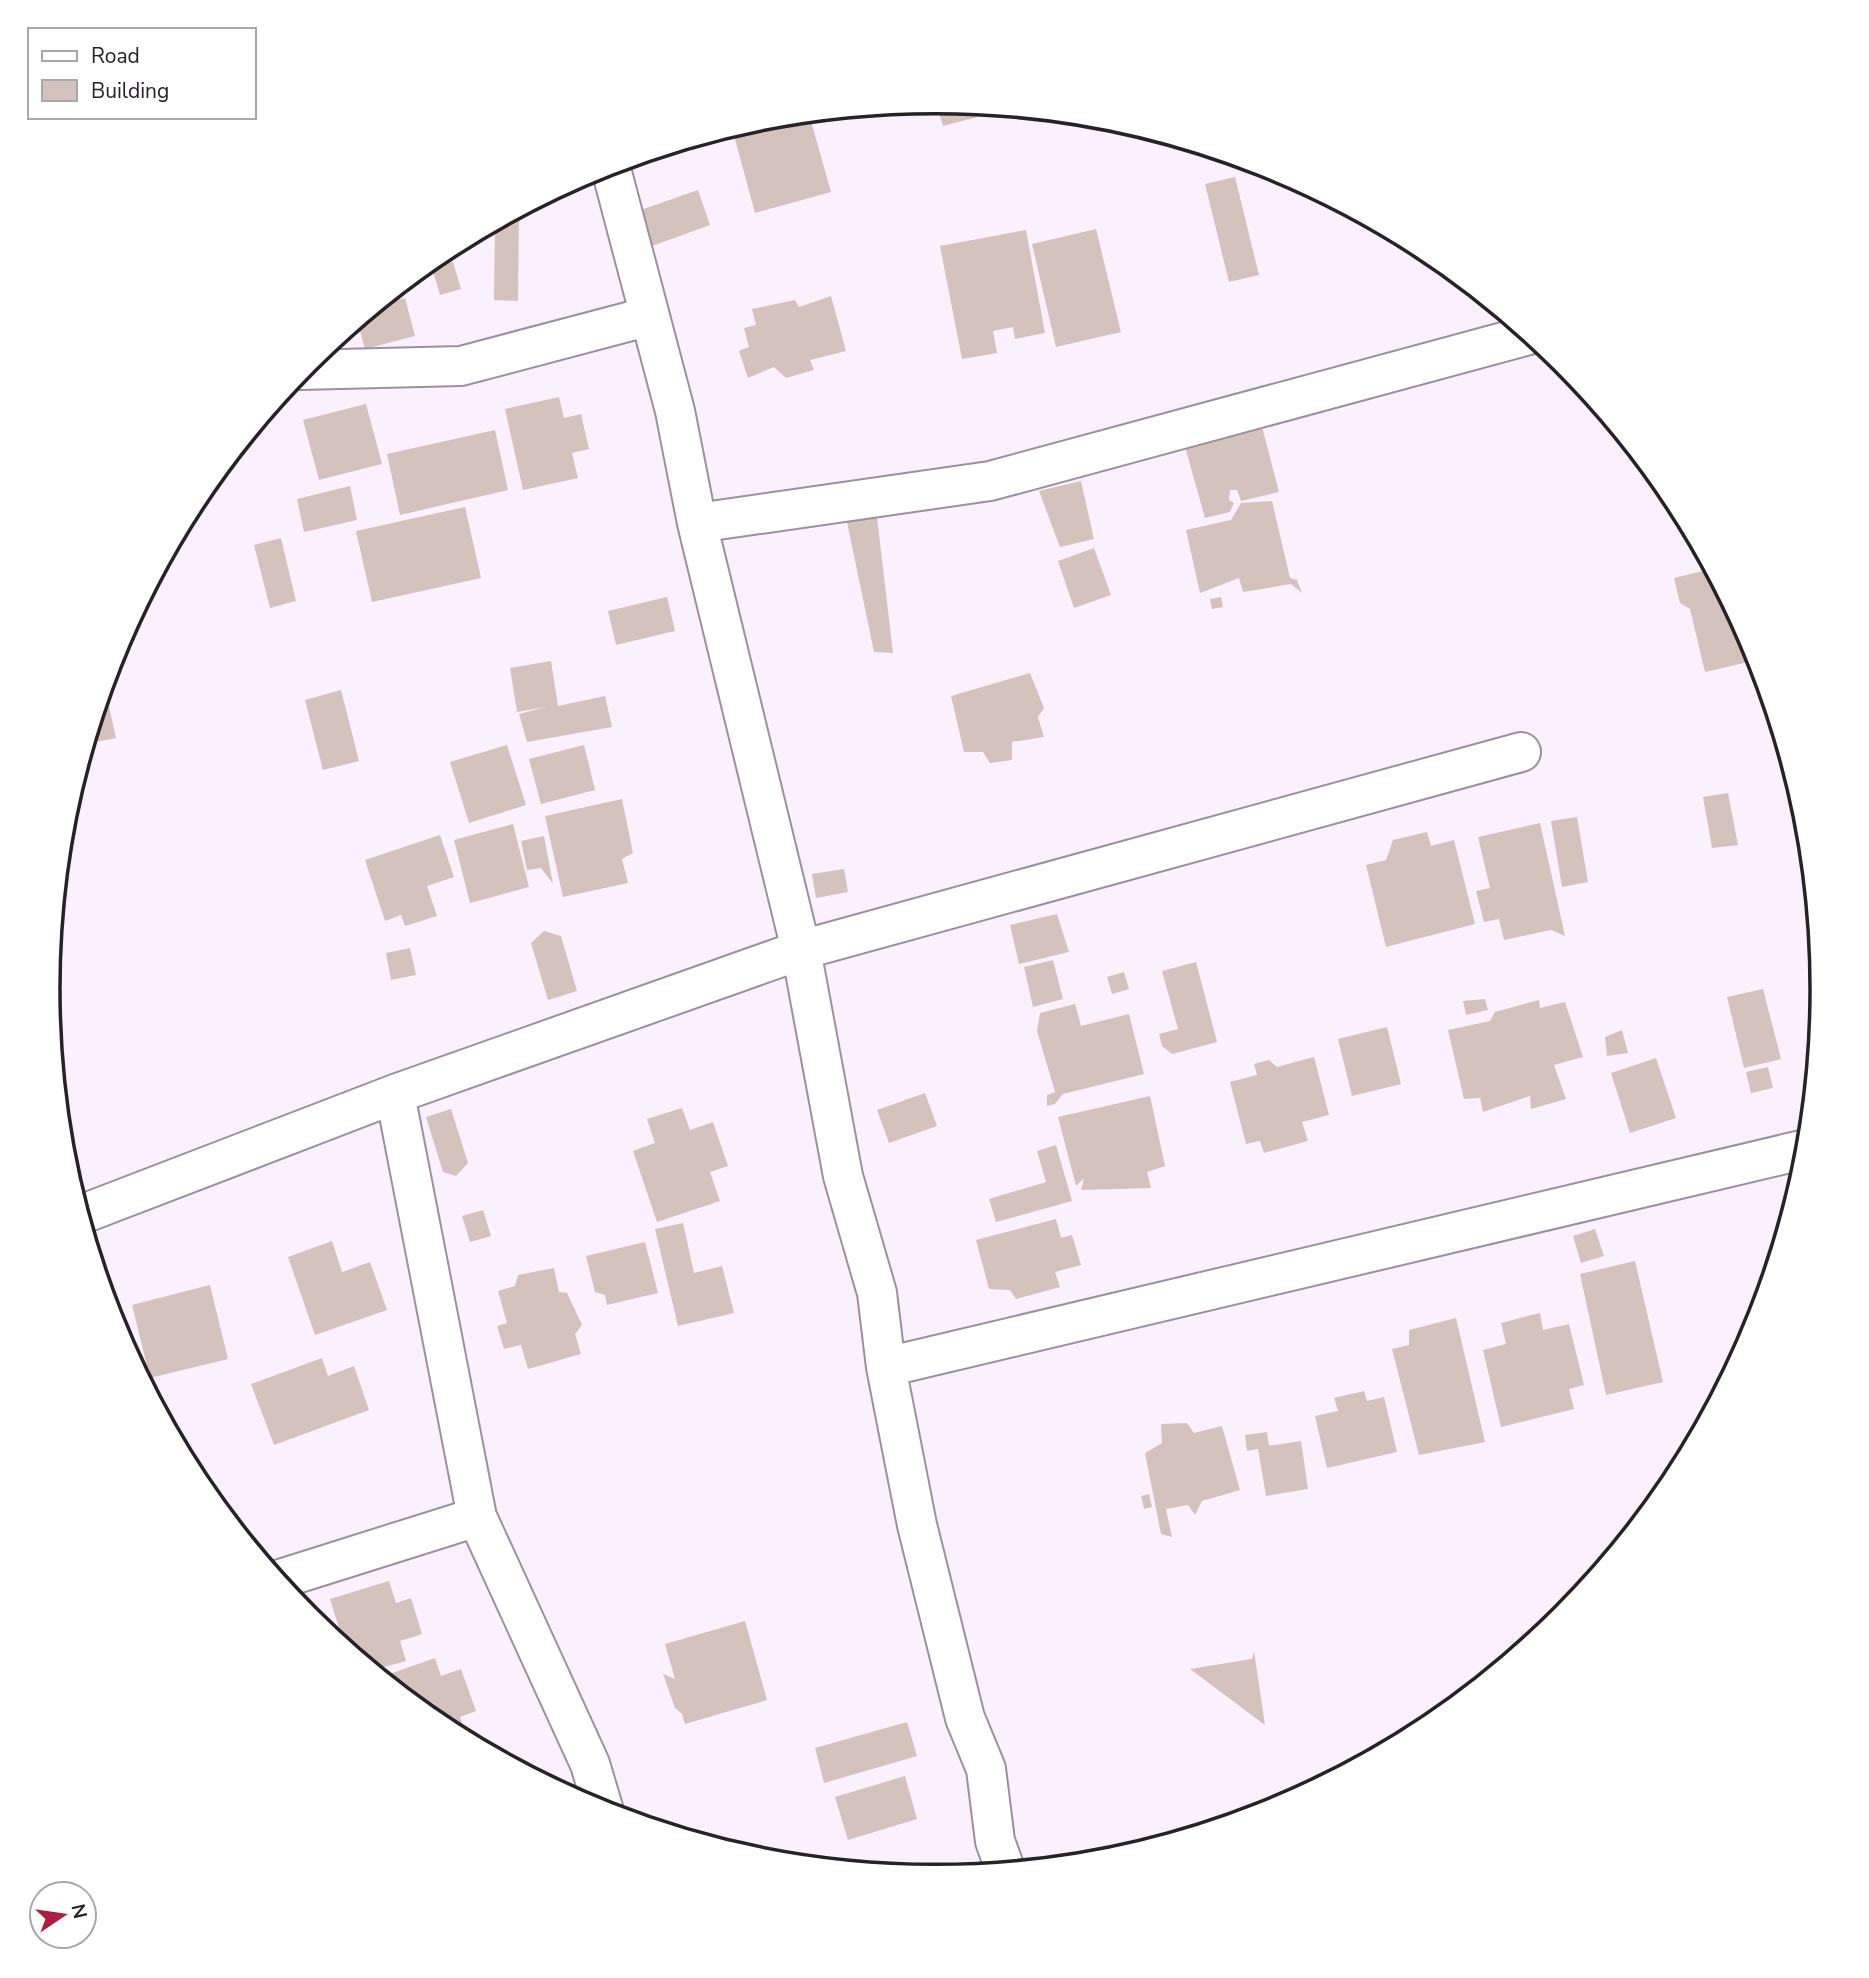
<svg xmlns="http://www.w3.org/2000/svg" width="1869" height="1978" viewBox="0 0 1869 1978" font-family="'Nunito Sans',sans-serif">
	<rect width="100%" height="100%" fill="#fbf0fd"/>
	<path fill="#d4c2bd" d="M936,102L987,107L989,114L943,126Z
		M809,114L831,192L755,213L732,128L762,119Z
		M1235,177L1259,275L1229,282L1205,184Z
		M698,190L710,225L644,249L632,213Z
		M519,210L518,301L494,300L495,223Z
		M1096,229L1121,332L1056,347L1032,244Z
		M1026,230L1045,333L1015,339L1013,327L993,331L997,353L962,359L940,246Z
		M453,262L461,289L440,295L432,268Z
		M416,272L420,284L391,293Z
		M831,296L846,351L810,360L814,370L786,378L774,367L748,378L739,351L749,347L744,328L756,325L752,309L795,300L799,307Z
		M405,298L415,336L365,349L357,320L375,306Z
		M559,397L564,418L581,414L589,449L572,453L578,478L523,490L505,409Z
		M366,404L382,464L319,480L303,420Z
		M1261,423L1279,492L1241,501L1237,490H1230L1229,500L1234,503L1230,512L1205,518L1183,440Z
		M495,430L508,490L400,515L387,454Z
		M1081,481L1094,539L1060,547L1039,491Z
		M350,486L357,520L304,532L297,499Z
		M1272,501L1290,578L1297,580L1302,593L1291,584L1243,592L1239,578L1200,593L1186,530L1231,520L1241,503Z
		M465,507L481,578L372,602L356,531Z
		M863,515L877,517L893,653L874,652L847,522Z
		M281,538L296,601L270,608L254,545Z
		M1094,548L1111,595L1074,608L1058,561Z
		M1711,569L1757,660L1705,672L1690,609L1680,603L1674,578Z
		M667,597L675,631L616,645L608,611Z
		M1221,597L1223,607L1212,609L1210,599Z
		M551,661L558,706L605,696L612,727L527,742L519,714L546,707L517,712L510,668Z
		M1030,673L1044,708L1038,717L1044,737L1012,742V760L990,763L983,752H964L951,696Z
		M104,684L116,738L86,744Z
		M341,690L359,761L323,770L305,700Z
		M507,745L526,805L469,823L450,762Z
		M584,745L595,790L541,804L529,759Z
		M1728,793L1738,845L1712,848L1703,797Z
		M622,799L633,853L622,859L628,883L563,897L545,816Z
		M1577,817L1588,882L1562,887L1551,821Z
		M1540,823L1565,936L1551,930L1504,940L1499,919L1484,922L1476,891L1490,888L1478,837Z
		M513,824L529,887L470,903L454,840Z
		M1427,832L1431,846L1454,840L1475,924L1386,947L1366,865L1386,860L1393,840Z
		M440,835L454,877L427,886L437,916L405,926L401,915L385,921L365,860Z
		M544,836L553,884L541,868L527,870L521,841Z
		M844,869L848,892L816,898L812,874Z
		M1057,914L1069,952L1019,964L1010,925Z
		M544,931L561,936L577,991L548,1000L531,943Z
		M410,948L416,975L391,980L386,953Z
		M1053,960L1063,999L1033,1007L1024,967Z
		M1196,962L1217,1042L1172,1054L1162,1046L1159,1034L1178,1029L1162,971Z
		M1124,972L1129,989L1112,994L1107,977Z
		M1763,989L1781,1059L1744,1068L1727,997Z
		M1485,999L1488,1010L1466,1015L1463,1001Z
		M1539,1000L1540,1008L1565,1002L1583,1057L1554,1065L1566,1099L1531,1109L1530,1096L1483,1112L1480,1098L1464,1099L1448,1030L1490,1021L1495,1012Z
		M1075,1004L1081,1026L1129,1014L1144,1074L1063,1094L1055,1104L1047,1106V1095L1055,1092L1037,1031L1040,1013Z
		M1387,1027L1401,1084L1352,1096L1338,1039Z
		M1622,1030L1628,1053L1607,1056L1605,1037Z
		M1314,1057L1329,1115L1302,1122L1308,1141L1264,1153L1260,1141L1246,1144L1230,1082L1257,1075L1254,1064L1269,1060L1277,1067Z
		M1656,1058L1676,1118L1630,1133L1611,1073Z
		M1768,1067L1773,1088L1751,1093L1746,1072Z
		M925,1093L937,1126L889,1143L877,1110Z
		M1150,1096L1165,1166L1147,1172L1151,1188L1081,1190L1084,1178L1076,1186L1058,1117Z
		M682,1108L690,1130L713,1122L728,1166L710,1172L720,1201L657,1222L633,1151L655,1143L647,1119Z
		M451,1109L468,1163L456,1176L443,1172L426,1117Z
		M1056,1145L1072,1201L996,1222L989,1199L1046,1182L1037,1151Z
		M483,1210L491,1236L470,1242L462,1216Z
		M1056,1219L1061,1238L1072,1235L1081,1265L1055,1272L1060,1287L1016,1299L1010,1290L989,1289L976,1240Z
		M683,1223L694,1273L722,1266L734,1313L678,1326L655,1229Z
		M1595,1229L1604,1256L1581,1263L1573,1236Z
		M332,1241L342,1272L370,1262L387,1310L315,1335L288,1257Z
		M645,1242L658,1293L607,1305L605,1295L595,1292L586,1256Z
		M1635,1261L1663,1382L1606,1395L1580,1274Z
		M554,1268L559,1292L567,1293L582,1325L575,1334L581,1354L528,1369L521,1345L504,1349L497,1326L507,1323L498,1291L515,1286L518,1275Z
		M210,1285L228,1359L150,1378L132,1305Z
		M1540,1313L1543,1330L1569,1324L1584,1385L1569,1389L1574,1409L1501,1427L1483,1350L1506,1344L1501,1323Z
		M1456,1318L1485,1442L1419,1455L1392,1349L1409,1345V1330Z
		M322,1358L328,1376L354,1366L369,1410L274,1445L251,1384Z
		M1364,1391L1367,1401L1384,1397L1397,1452L1327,1468L1315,1416L1338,1411L1334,1398Z
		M1187,1423L1194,1433L1222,1426L1240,1490L1202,1501L1195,1515L1188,1505L1166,1509L1172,1537L1161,1534L1145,1453L1162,1443L1161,1424Z
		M1267,1432L1269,1446L1301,1441L1308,1489L1266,1496L1258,1449L1247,1451L1245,1435Z
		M1149,1494L1152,1507L1144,1509L1141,1496Z
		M389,1581L396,1603L411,1598L422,1634L400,1641L406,1661L373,1670L345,1647L330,1599Z
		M745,1621L767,1700L685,1724L682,1714L675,1708L663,1674L675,1679L665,1644Z
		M1254,1651L1265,1725L1190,1669L1252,1659Z
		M435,1658L441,1676L461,1669L476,1711L460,1717L469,1741L441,1726L381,1677Z
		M907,1722L917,1756L824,1783L815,1748Z
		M905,1776L917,1819L848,1840L835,1797Z"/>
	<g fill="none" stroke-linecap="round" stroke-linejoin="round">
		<g stroke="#9b919e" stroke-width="42">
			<path id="minor" d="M610,165L675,411L697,523L801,950L843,1176L877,1293L886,1367L917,1525L965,1718L986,1769L995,1841L1005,1869
				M300,370L461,366L650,316
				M697,523L990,481L1529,335
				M395,1094L477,1517L590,1764L604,1811
				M80,1215L395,1094L801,950L1521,752
				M886,1367L1806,1149
				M277,1580L477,1517"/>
		</g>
		<use href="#minor" stroke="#fff" stroke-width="38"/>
	</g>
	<path d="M0 0H1869V1978H0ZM60 989a875 875 0 1 1 1750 0a875 875 0 1 1-1750 0Z" fill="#fff" fill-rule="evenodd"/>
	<path fill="none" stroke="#262227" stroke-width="3.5" d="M60 989a875 875 0 1 1 1750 0a875 875 0 1 1-1750 0Z"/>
	<rect x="28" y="28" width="228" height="91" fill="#ffffff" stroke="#a8a7a9" stroke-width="2"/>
	<rect x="42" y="51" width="35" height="10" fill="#ffffff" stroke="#a8a7a9" stroke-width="2"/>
	<text x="91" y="63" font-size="21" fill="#262227">Road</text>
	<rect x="42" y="80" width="35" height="21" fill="#d4c2bd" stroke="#a8a7a9" stroke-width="2"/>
	<text x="91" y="98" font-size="21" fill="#262227">Building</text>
	<g transform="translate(63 1915) rotate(77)"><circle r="33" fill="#ffffff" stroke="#a8a7a9" stroke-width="2"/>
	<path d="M0-5L12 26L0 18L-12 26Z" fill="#b01d43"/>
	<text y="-10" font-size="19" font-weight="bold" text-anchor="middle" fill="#262227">N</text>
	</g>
</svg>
